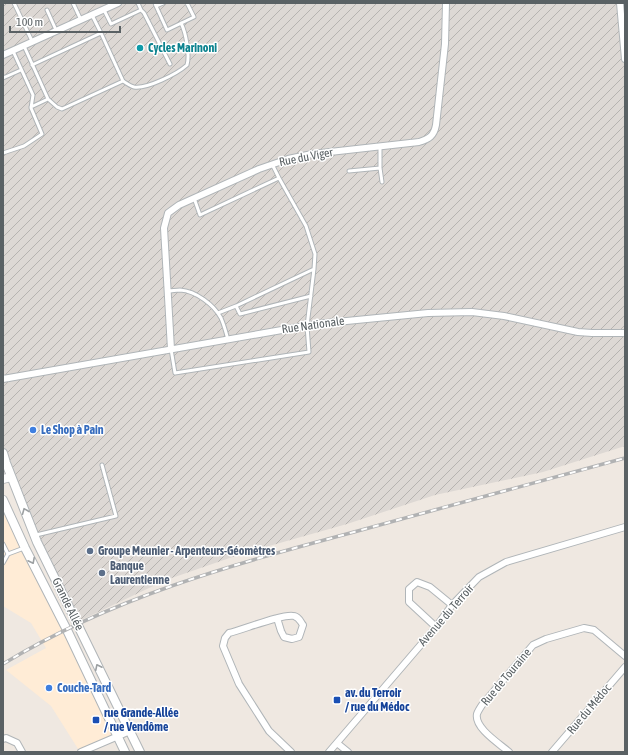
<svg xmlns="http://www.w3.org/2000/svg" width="628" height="755" viewBox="0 0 628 755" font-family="'Asap Condensed',sans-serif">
	<defs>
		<pattern id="industrial-furrows" width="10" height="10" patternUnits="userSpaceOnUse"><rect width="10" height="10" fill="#ddd8d4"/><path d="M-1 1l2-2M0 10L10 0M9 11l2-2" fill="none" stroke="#b6b3b0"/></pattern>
	</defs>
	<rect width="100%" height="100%" fill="#efe8e1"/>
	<path fill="#ffecd6" d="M3,500L117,736L80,752L51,706L6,670L46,648L31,623L3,606Z"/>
	<path fill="url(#industrial-furrows)" d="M3,3H625V446L543,472L435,495L347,524L244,553L166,580L77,622L37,542L3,453Z"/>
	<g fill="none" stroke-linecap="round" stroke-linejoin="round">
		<g stroke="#b0b5b8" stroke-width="5">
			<path id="service" d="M14,3L32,41
				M73,3L81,20
				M155,3L156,6L163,3
				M156,6L167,30L194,17L187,3
				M47,10L56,30
				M104,10L111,24L141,10L138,3
				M141,10L144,13L170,64
				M24,46L48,99L31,107
				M32,65L101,33L92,15
				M3,78L21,70
				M123,81C126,83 130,86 134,87C147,89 177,74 187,65C190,55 186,33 181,23
				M48,99L57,107L62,109L123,81L101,33
				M3,153L24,146L42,134L31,108L33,95L13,51
				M380,168L382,182
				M349,171L380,168V146
				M194,198L200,215L279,178L272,164
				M168,291C172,291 176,290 180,290C196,291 214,305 221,318C224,325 226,332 228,340
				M236,306L314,269
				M218,313L236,306L240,314L311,296
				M171,349L175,373L309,352L307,326L314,269L315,254L306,226L279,178
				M36,535L116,516L102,465
				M3,544L8,554L24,548
				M3,563L8,554"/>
		</g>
		<g stroke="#b0b5b8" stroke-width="8">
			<path id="minor" d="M620,3L625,59
				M3,55L118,3
				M171,349L164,228L168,213L179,205L259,169L288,159L312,154L419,142C429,139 434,136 436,125L445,44L446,3
				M3,379L316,324L428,313L472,312L504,316L578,332L592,333H625
				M277,618L281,631L284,637L292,639L299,637L303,625C300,621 299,617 294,616C284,613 242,630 229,633L225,638L223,646L239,684L269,731L291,752
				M436,627L409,602V589L417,582L430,587L452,605
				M3,739L6,738L17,743L22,752
				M337,743L348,752
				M81,752L130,731
				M329,752L436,627L452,605L479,577L506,562L625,527
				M509,752C500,744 474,728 477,714C478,711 480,708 482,705L533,645L546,639L584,628L594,630L625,656
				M552,752L625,667"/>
		</g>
		<g stroke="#b0b5b8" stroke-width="10">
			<path id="tertiary" d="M3,453L6,463L37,542L140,752
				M3,479L11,477
				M3,500L25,548L67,630L125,752"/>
		</g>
		<use href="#service" stroke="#fff" stroke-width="3"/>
		<use href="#minor" stroke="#fff" stroke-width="6"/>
		<use href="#tertiary" stroke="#fff" stroke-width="8"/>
		<g stroke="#b1b2b3" stroke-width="3.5">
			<path id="rail" d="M3,664C113,597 231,565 354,532C444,507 535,483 625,458"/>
		</g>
		<use href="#rail" stroke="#fff" stroke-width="2" stroke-dasharray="6" stroke-linecap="butt"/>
	</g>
	<defs><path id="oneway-chevron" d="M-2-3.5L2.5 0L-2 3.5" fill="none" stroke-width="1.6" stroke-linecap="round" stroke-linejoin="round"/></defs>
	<g stroke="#9ca0a2">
		<use href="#oneway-chevron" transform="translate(25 511) rotate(-112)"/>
		<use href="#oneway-chevron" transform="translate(32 561) rotate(63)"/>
		<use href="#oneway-chevron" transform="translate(98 667) rotate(-116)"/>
	</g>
	<circle fill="#0f9aa8" stroke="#fff" stroke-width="1.5" cx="140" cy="48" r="4"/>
	<g fill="#3f7fe0" stroke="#fff" stroke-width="1.5">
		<circle cx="33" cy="430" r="4"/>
		<circle cx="49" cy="688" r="4"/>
	</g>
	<g fill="#5c6f8a" stroke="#fff" stroke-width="1.5">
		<circle cx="90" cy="551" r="4"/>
		<circle cx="102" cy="573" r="4"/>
	</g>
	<g fill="#1a4fb4" stroke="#fff" stroke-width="1.5">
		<rect x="333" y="696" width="8" height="8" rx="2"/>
		<rect x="92" y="716" width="8" height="8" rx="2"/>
	</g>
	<g text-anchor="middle" stroke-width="3" stroke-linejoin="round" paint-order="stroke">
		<g font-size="12" font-weight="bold" fill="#0d838f" stroke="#fff" text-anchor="start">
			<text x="148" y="52">Cycles Marinoni</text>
		</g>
		<g font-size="12" fill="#5a6164" stroke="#fff">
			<text transform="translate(306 157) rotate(-11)" y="4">Rue du Viger</text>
			<text transform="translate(313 325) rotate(-8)" y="4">Rue Nationale</text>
			<text transform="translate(68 604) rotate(64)" y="4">Grande Allée</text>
			<text transform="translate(446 615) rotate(-49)" y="4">Avenue du Terroir</text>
			<text transform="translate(506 677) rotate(-50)" y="4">Rue de Touraine</text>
			<text transform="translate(589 709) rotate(-50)" y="4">Rue du Médoc</text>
		</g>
		<g font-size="12" font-weight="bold" fill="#366cbe" stroke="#fff" text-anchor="start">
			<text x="41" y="434">Le Shop à Pain</text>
			<text x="57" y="692">Couche-Tard</text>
		</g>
		<g font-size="12" font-weight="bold" fill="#4e5e75" stroke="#fff" text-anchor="start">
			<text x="98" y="555">Groupe Meunier - Arpenteurs-Géomètres</text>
			<text x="110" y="570">Banque<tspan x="110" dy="14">Laurentienne</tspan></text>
		</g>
		<g font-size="12" font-weight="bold" fill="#164399" stroke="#fff" text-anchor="start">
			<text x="345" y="697">av. du Terroir<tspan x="345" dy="14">/ rue du Médoc</tspan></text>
			<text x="104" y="717">rue Grande-Allée<tspan x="104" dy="14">/ rue Vendôme</tspan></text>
		</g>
	</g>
	<rect width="628" height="755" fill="none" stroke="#5a6164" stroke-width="8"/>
	<path d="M10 26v6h110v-6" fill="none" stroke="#5a6164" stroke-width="2"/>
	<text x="16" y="26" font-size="12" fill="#5a6164" stroke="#ffffff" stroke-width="3" paint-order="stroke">100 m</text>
</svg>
